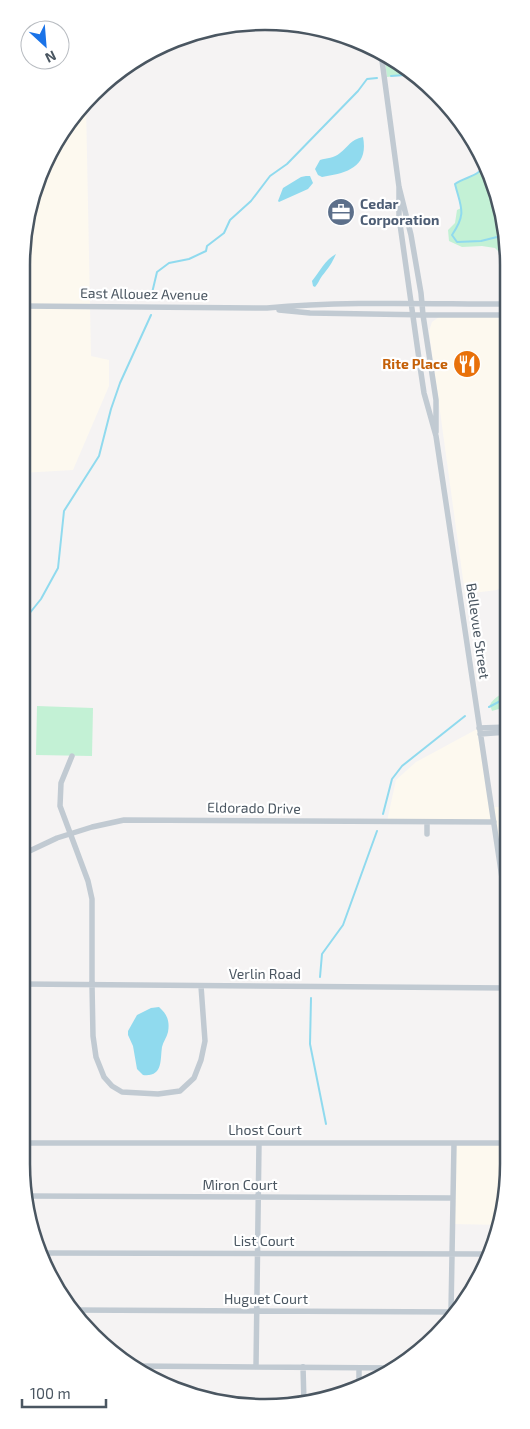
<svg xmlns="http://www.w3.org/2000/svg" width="530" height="1429" viewBox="0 0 530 1429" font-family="'Exo 2',sans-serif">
	<rect width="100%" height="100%" fill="#f5f3f3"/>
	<path fill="#fdf9ef" d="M86,104L91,356L109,360V386L73,470L21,473V265L30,202L72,116Z
		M439,317H507V581L497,590L465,594L429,331L432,322Z
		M479,728L492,807H508V918L494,822L387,821L396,780L416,762Z
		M454,1143H509V1164L501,1225L452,1224Z"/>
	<path fill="#c3f1d5" d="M384,55L400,62L416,76L405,75L387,77Z
		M485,162L507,233V260L495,248L482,246L462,247L449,241L448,230L455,223L457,210L461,208L455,184C466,176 481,177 485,162Z
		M508,685V702L502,708L492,711L490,705C493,697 504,695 508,685Z
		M37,706L93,708L92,756L36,755Z"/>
	<path fill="#90daee" d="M363,137C369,168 346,173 322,177L318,175L315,169L320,160C327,158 334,158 340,153C349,146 350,140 363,137Z
		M306,176H310L313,183L308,189L279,202L278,201L283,188L301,177Z
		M336,254C331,265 329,267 322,276C319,280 318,284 315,287L313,286L312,281C320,271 325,260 336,254Z
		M159,1007C167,1014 170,1021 168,1032C167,1037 163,1042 162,1047C160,1061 163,1077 143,1075L137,1069L133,1046L128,1035V1031L137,1015L151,1008Z"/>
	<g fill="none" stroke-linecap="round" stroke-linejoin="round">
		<path stroke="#90daee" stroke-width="2" d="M391,76L405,75L416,76
			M485,162C481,177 466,176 455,184C461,208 467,213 452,235L457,242L481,241L497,237L507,242
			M152,293L157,272L169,263L189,259L206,251L207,246L224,233L230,220L251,201L270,176L287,164L358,91L367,79L377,78
			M21,624L41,599L58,568L64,511L99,456L111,409L120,383L151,315
			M489,707L506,698L508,695
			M383,814L392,779L402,766L465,716
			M320,977L322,954L343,925L377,831
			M311,998L310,1044L326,1124"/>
		<path stroke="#c1cad2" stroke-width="5.5" d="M381,53L399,187L411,235L421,293L423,315L436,400V432
			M399,187V217L421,373L424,393L436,436L508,918
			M21,306L267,308C346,301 427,304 507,304
			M279,310L310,313L430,315H507
			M479,728L508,727
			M480,734L508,732
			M72,756L61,783L60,806L88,881L92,899V985L93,1036L96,1057L104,1077L112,1086L122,1092L158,1094L180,1091L194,1078L201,1060L205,1041L201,986
			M427,834V822
			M21,855L57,838L92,827L124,820L494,822
			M21,984L508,988
			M21,1143H509
			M27,1196L453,1198
			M40,1253L487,1254
			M73,1310L458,1312
			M451,1312L454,1143
			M133,1366L398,1368
			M256,1367L259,1143
			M303,1367L304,1403
			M359,1368V1384"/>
	</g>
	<defs>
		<g id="office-disc" transform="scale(1.4375)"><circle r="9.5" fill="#5c6f8a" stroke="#fff"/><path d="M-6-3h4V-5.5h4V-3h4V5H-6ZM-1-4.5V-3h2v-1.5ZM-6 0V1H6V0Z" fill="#fff"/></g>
		<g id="restaurant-disc" transform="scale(1.4375)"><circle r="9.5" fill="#e8710a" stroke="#fff"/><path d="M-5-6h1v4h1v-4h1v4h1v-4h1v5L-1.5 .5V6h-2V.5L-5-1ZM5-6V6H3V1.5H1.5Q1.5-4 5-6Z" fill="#fff"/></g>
	</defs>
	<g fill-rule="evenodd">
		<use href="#office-disc" x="341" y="212"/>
		<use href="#restaurant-disc" x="467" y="364"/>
	</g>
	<g text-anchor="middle" stroke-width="4.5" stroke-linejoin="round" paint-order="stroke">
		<g font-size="14" font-weight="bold" fill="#4e5e75" stroke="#fff" text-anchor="start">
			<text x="360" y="209">Cedar<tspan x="360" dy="16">Corporation</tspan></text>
		</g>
		<g font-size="14" fill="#4a5661" stroke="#fff">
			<text transform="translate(144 294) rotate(1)" y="5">East Allouez Avenue</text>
			<text transform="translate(478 631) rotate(82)" y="5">Bellevue Street</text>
			<text transform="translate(254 808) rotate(1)" y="5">Eldorado Drive</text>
			<text x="265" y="979">Verlin Road</text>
			<text x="265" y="1135">Lhost Court</text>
			<text x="240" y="1190">Miron Court</text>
			<text x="264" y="1246">List Court</text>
			<text x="266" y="1304">Huguet Court</text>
		</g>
		<g font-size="14" font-weight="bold" fill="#c56008" stroke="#fff" text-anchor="end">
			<text x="448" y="369">Rite Place</text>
		</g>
	</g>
	<path d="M0 0H530V1429H0ZM265 30H265A235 235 0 0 1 500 265V1164A235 235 0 0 1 265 1399H265A235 235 0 0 1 30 1164V265A235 235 0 0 1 265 30Z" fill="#fff" fill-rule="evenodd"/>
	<path fill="none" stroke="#4a5661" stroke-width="2.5" d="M265 30H265A235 235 0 0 1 500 265V1164A235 235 0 0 1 265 1399H265A235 235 0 0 1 30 1164V265A235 235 0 0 1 265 30Z"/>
	<g transform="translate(45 45) rotate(154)"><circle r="24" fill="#ffffff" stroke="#b7bbc0"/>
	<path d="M0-4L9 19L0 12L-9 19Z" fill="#1a73e8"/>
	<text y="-8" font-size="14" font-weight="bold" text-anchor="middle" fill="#4a5661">N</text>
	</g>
	<path d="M22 1399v8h84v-8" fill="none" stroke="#4a5661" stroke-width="2.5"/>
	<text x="30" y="1399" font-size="15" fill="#4a5661" stroke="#ffffff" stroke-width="4" paint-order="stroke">100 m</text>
</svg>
